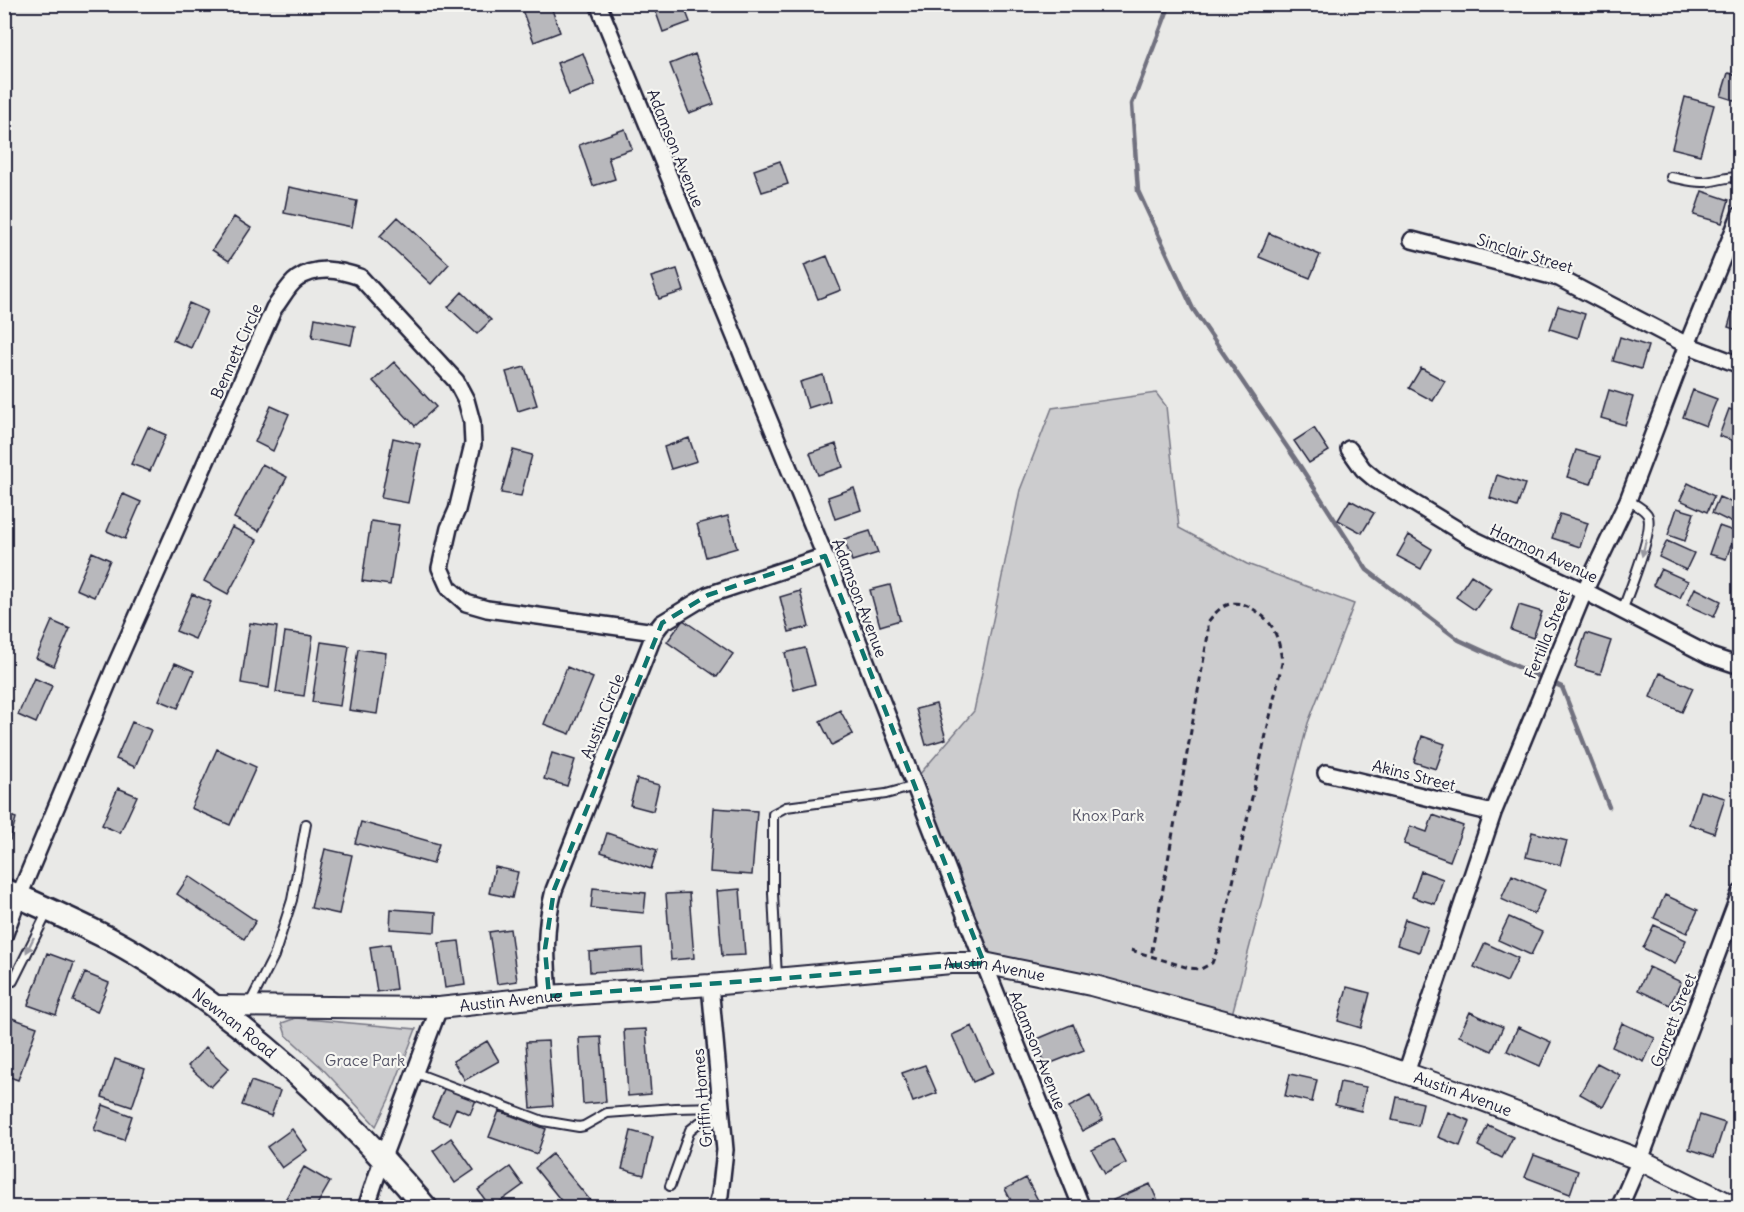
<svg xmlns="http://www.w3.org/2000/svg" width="1744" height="1212" viewBox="0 0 1744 1212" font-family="Delius,sans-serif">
	<rect width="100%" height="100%" fill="#e9e9e7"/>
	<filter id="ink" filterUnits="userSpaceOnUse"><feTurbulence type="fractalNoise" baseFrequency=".0167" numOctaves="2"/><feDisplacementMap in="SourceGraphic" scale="12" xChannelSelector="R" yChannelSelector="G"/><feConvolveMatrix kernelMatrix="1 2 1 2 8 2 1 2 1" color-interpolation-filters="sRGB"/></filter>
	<g filter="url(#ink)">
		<path fill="#ccccce" stroke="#777784" stroke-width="1.5" d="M1156,393L1166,406L1179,528L1247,564L1354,604L1308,723L1230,1022L984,963L913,782L974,711L1020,490L1052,408Z
			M296,1018L416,1029L389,1099L376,1126L321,1067L286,1035L282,1023Z"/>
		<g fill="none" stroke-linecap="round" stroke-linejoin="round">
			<path stroke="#71717f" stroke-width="4.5" d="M1170,4L1132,104L1138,191L1193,309L1300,466L1367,570L1459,640L1562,687L1609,807"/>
		</g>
		<path fill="#b8b8bc" stroke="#22223b" stroke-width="1.5" d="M535,4H550L560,32L534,42L522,10Z
			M653,4H683L690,22L663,32Z
			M583,53L595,85L569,95L557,63Z
			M695,54L714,104L689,113L670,64Z
			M1728,73L1740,76V102L1721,96Z
			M1685,97L1714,105L1700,155L1672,148Z
			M625,129L632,149L608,157L615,179L593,186L579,145Z
			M780,161L788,184L762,192L754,170Z
			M289,187L357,201L352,227L284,213Z
			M1702,191L1729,200L1722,223L1694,215Z
			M234,217L251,228L229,261L212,250Z
			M398,217L449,264L431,284L380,236Z
			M1269,233L1320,255L1310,278L1259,257Z
			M827,256L841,290L818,299L804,265Z
			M677,269L684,291L659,299L651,277Z
			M462,292L491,320L477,334L448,307Z
			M189,303L207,311L191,348L173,340Z
			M1735,303L1740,305V331L1728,327Z
			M1558,306L1585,314L1578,338L1550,329Z
			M315,318L355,326L351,345L312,337Z
			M1620,337L1648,346L1641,369L1613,361Z
			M394,362L436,407L415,426L373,381Z
			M525,367L537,405L518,411L506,372Z
			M1421,368L1445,381L1433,401L1409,388Z
			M823,375L830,401L808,408L800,382Z
			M1609,390L1633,397L1625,425L1601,418Z
			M1693,390L1717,399L1706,426L1683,417Z
			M271,406L289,414L273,451L255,442Z
			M1729,409L1740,413V443L1719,436Z
			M148,427L166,435L150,471L131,464Z
			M1314,428L1329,451L1309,463L1294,441Z
			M393,438L420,444L408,503L381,498Z
			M689,438L697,461L671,469L664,447Z
			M836,444L843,467L818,475L810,453Z
			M513,450L532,455L521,496L501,493Z
			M1576,450L1600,457L1591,484L1567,477Z
			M262,464L287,477L259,531L234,518Z
			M1497,475L1525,484L1517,507L1490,498Z
			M1688,483L1714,496L1707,512L1680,500Z
			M854,488L861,510L835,519L828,497Z
			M123,494L141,502L125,539L107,531Z
			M1719,497L1740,506L1739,526L1712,513Z
			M1350,500L1374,513L1362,533L1338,520Z
			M1677,508L1694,513L1685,541L1668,535Z
			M1560,514L1588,523L1580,547L1552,538Z
			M728,516L737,548L706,557L697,524Z
			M371,521L399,525L390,585L362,581Z
			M1719,526L1736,532L1726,559L1709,554Z
			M232,527L257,540L228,594L204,581Z
			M870,531L878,553L852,561L844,539Z
			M1409,535L1432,549L1421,569L1397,556Z
			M1667,541L1694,553L1686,570L1659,557Z
			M92,552L110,560L94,597L76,589Z
			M1661,569L1688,581L1680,598L1653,585Z
			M1471,575L1491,588L1475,610L1456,597Z
			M890,585L900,620L880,626L870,590Z
			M1695,588L1721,601L1714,617L1687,605Z
			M800,591L809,627L789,632L780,597Z
			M192,594L211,602L195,639L176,631Z
			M1519,605L1542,612L1533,638L1511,630Z
			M1740,607V626L1734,624Z
			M683,620L733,654L717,677L667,642Z
			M52,621L70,629L54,666L36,658Z
			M250,623L277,627L269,688L241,683Z
			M285,632L313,636L304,696L276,692Z
			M1586,633L1611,641L1600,674L1575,667Z
			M321,642L349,646L340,706L312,702Z
			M805,648L815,684L794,690L785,653Z
			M358,649L386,653L377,714L349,710Z
			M175,663L194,671L178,708L159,700Z
			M567,667L593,678L570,734L544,724Z
			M1660,673L1693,688L1682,712L1650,697Z
			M34,678L52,686L36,723L18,715Z
			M936,704L946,739L926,745L916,709Z
			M840,710L853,734L832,745L820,721Z
			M132,722L151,730L135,767L116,759Z
			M1422,736L1445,744L1436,769L1414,762Z
			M217,749L256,767L230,825L191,808Z
			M552,753L575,760L567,786L544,779Z
			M637,779L659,785L653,811L630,805Z
			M118,788L137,796L120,833L102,825Z
			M1700,791L1725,798L1714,833L1689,824Z
			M714,808L757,811L752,875L710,872Z
			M4,814L16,818L10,840L4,839Z
			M1433,815L1463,826L1450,861L1404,844L1410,826L1427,832Z
			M361,822L439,844L433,864L355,843Z
			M1532,832L1567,841L1560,865L1526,857Z
			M607,833L657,850L651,869L601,852Z
			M325,849L352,855L339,914L311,908Z
			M495,867L518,872L512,898L489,893Z
			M1421,871L1443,879L1435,904L1412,897Z
			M1512,875L1545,890L1534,914L1501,899Z
			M189,876L256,921L244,939L177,894Z
			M593,888L646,893L644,913L591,908Z
			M740,889L745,955L722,956L717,891Z
			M689,893L694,958L671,960L666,894Z
			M1665,895L1698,910L1687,933L1654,918Z
			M391,909L436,912L435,932L390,929Z
			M1509,917L1542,932L1531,955L1498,940Z
			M1405,919L1428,927L1419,952L1397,945Z
			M1654,925L1686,940L1675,964L1643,948Z
			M510,929L517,981L497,984L489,932Z
			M459,941L465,985L445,988L439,943Z
			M1485,943L1518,958L1507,982L1474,967Z
			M390,944L396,989L377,992L370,947Z
			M642,948L643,969L590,972L589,952Z
			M47,953L74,963L56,1015L28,1005Z
			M1649,967L1681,982L1670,1005L1638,990Z
			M85,973L109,983L97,1012L73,1001Z
			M1347,987L1370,993L1361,1028L1338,1021Z
			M1470,1012L1503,1027L1492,1051L1459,1036Z
			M9,1017L37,1027L18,1080L4,1075V1030Z
			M1622,1023L1655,1038L1644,1062L1612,1047Z
			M1073,1024L1084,1050L1046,1065L1035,1040Z
			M972,1026L993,1073L973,1082L952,1035Z
			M1518,1027L1551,1042L1540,1066L1507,1051Z
			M646,1029L651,1094L628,1096L624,1030Z
			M601,1037L606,1102L583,1104L579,1038Z
			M487,1041L499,1061L465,1080L453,1061Z
			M548,1041L553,1106L531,1108L526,1042Z
			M206,1047L229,1068L211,1087L188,1066Z
			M115,1059L145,1069L132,1107L102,1097Z
			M1597,1063L1620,1075L1603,1107L1580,1094Z
			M925,1065L937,1093L913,1102L902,1073Z
			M1290,1074L1317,1080L1312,1102L1285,1096Z
			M251,1081L280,1091L271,1116L242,1105Z
			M1340,1082L1366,1087L1361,1111L1335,1105Z
			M445,1087L476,1100L470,1114L456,1108L449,1124L432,1117Z
			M1090,1096L1103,1120L1082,1131L1069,1107Z
			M1397,1097L1423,1103L1418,1126L1392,1120Z
			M103,1105L132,1116L124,1140L94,1130Z
			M499,1111L546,1129L537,1154L489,1137Z
			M1448,1112L1470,1121L1460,1146L1438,1137Z
			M1700,1115L1725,1123L1714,1157L1689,1149Z
			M1488,1125L1513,1137L1502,1158L1478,1146Z
			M292,1129L307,1150L282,1168L267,1147Z
			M631,1131L653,1137L644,1175L622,1169Z
			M451,1138L474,1170L455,1183L433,1151Z
			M1113,1139L1126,1163L1105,1174L1092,1150Z
			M552,1154L594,1205L591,1208H567L535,1168Z
			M1534,1155L1578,1171L1570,1194L1525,1177Z
			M304,1167L330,1182L315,1208H287L282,1205Z
			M510,1167L523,1185L491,1208L478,1190Z
			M1026,1178L1039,1202L1028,1208H1015L1005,1189Z
			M1150,1184L1161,1208H1117L1113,1200Z"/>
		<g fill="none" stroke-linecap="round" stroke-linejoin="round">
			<g stroke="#22223b" stroke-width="12">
				<path id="service" d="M1671,177C1682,179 1694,183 1705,182C1717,181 1728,176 1740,177
					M1622,611C1628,594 1656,528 1647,514C1643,508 1634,504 1628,500
					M4,979L13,981L48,911
					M777,979L773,893V814L786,807L886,794L915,786
					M249,1005L274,956L292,900L306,824
					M416,1073L543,1121L579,1127L584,1126L607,1113L675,1108L721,1107
					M670,1186L690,1130L700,1122L722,1119"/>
			</g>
			<g stroke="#22223b" stroke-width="20">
				<path id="minor" d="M598,4L825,556L984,963L1082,1208
					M1412,240L1559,278L1687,345L1740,365
					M1349,449L1363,469L1376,480L1471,538L1592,595L1710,656L1740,666
					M1326,773L1493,813
					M4,936L19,896L114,669L274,308C281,300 288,285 297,279C317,265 339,270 360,277L456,381L466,400L472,422L473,444L457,510L449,528L440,568L449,588L466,603L487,609L655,632
					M710,985L725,1150L720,1195L716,1208
					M549,996C546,957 544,929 554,890L655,632L662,623L708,595L825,556
					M1406,1073L1493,813L1584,592L1628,500L1687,345L1740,215
					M366,1208L383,1157L439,1008
					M1619,1208L1640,1160L1740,893"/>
			</g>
			<g stroke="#22223b" stroke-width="24">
				<g id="tertiary">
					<path id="s1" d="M214,1006L439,1008L549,996L710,985L951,963H984L1091,985L1361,1058L1472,1096L1640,1160L1737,1208"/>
				</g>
			</g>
			<g stroke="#22223b" stroke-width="27">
				<g id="secondary">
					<path id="s2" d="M4,890C39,905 74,921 108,938C137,953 166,972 193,991C280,1053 357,1126 426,1208"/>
				</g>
			</g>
			<path stroke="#22223b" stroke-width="3" stroke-dasharray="6 4.5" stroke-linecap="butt" d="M1131,950L1189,968L1201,969L1212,963L1219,945L1282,663C1281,652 1279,640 1274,631C1271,623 1265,618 1259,613C1238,597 1223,601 1208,622V635L1151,956"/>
			<use href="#service" stroke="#f6f6f2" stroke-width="8"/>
			<use href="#minor" stroke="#f6f6f2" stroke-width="15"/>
			<use href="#tertiary" stroke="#f6f6f2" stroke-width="20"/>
			<use href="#secondary" stroke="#f6f6f2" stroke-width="22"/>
		</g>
		<defs><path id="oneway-solid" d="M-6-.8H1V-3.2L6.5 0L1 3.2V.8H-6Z" transform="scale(1.5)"/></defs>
		<g fill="#9797a0">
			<use href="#oneway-solid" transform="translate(1644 548) rotate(104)"/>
			<use href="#oneway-solid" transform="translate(30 945) rotate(116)"/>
		</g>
	</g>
	<path fill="none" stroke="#0f766e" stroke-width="4.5" stroke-dasharray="12 8" stroke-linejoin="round" d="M825,556L984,963L549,996L545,949L554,890L662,623L708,595Z"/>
	<g text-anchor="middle" stroke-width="4.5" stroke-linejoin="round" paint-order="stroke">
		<g font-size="16" fill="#22223b" stroke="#f6f6f2">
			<text transform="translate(676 148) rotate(68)" y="6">Adamson Avenue</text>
			<text transform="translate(1525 253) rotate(17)" y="6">Sinclair Street</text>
			<text transform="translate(236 351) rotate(-66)" y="6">Bennett Circle</text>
			<text transform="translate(1544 553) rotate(25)" y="6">Harmon Avenue</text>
			<text transform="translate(860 598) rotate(69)" y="6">Adamson Avenue</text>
			<text transform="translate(1547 634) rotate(-68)" y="6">Fertilla Street</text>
			<text transform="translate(602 716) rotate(-68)" y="6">Austin Circle</text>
			<text transform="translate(1414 775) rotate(14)" y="6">Akins Street</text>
			<text dy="6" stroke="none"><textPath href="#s1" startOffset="783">Austin Avenue</textPath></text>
			<text dy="6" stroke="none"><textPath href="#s1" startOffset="297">Austin Avenue</textPath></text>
			<text transform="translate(1673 1020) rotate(-69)" y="6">Garrett Street</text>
			<text dy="6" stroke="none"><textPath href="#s2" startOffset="267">Newnan Road</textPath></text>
			<text transform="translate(1038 1050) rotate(68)" y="6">Adamson Avenue</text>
			<text dy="6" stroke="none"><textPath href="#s1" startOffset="1269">Austin Avenue</textPath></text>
			<text transform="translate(702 1098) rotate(-95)" y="6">Griffin Homes</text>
		</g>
		<g font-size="16" fill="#555567" stroke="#f6f6f2">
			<text x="1108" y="821">Knox Park</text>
			<text x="365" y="1066">Grace Park</text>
		</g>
	</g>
	<rect width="1744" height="1212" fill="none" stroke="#f6f6f2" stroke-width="24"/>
	<rect x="12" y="12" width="1720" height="1188" fill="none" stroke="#22223b" stroke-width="2" filter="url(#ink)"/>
</svg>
